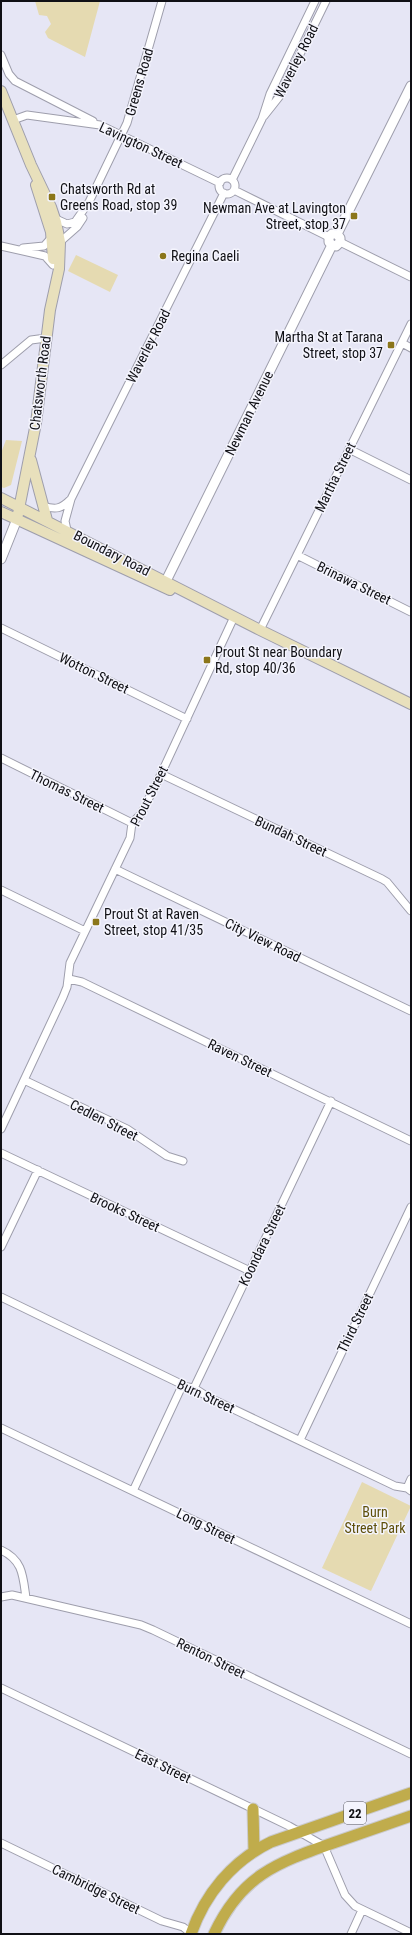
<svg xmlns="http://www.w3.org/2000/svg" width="412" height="1935" viewBox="0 0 412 1935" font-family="'Roboto Condensed',sans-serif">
	<rect width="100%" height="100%" fill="#e6e6f5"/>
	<path fill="#e5dab1" d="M35,1H100L85,57L48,38L45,32L51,24L47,16L39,15Z
		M76,255L118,275L110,292L68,271Z
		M6,440L22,441L11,485L4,488L1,487V453Z
		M362,1482L411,1506L371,1591L322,1568Z"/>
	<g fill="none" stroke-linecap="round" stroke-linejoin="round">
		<g stroke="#9e9eac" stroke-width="9">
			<path id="minor" d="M1,55L9,74L15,81L93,121
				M264,116L279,97L326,1
				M13,120L27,115L100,125L220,183
				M219 186a8 8 0 1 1 16 0a8 8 0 1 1-16 0Z
				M232,180L262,119L270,94L315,1
				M234,190L329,237
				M56,219L67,224L75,222L89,202L127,123L162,1
				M60,242L77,227L83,218
				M340,242L411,277
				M1,246L45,256L53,265
				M23,248L44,246L52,237
				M402,343L411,348
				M1,365L31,340L46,338
				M349,449L411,480
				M43,506C56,510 61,509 71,499
				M67,530L65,521L71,499L224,193
				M297,555L411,612
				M1,628L187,719
				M260,630L411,324
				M1,758L132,823
				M161,774L382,879L387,882L411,911
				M115,869L411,1011
				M1,890L85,931
				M69,979L82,982L411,1141
				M24,1080L127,1129L167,1156L183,1161
				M1,1129L63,997L67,987L70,963L130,838L132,823L141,814L161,774L234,617
				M1,1153L250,1271
				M1,1247L38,1170
				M1,1297L179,1383L182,1386L194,1388L208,1397L395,1486L407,1488L411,1491
				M194,1388L331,1101
				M1,1428L411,1624
				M300,1440L411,1207
				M407,1488L411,1479
				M133,1491L182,1386
				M1,1550C23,1560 23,1576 26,1598
				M1,1597L12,1595L141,1625L153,1630L411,1754
				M1,1688L289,1826L324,1846L345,1895L355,1906L411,1933
				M1,1843L162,1921L183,1927L192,1934
				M351,1934L362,1910"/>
		</g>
		<g stroke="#9e9eac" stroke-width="11">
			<path id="tertiary" d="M337,234L411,86
				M332,245L336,246L340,242V238L337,234
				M332,245L329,242V237L332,234H337
				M1,559L17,519
				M166,581L332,245"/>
		</g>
		<g stroke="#9e9eac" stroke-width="12">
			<path id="secondary" d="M1,91L31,165L51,207L56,222L60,242L59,269L50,310L36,423L17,519
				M36,185L51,232L53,259
				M31,460L47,520
				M1,498L260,630L411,704
				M1,512L170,590"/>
		</g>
		<g stroke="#cacacc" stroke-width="13">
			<path id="trunk" d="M253,1809L254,1851
				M191,1934C205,1894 232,1861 271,1842L411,1793
				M214,1934C241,1876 276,1863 333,1843C359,1834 385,1825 411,1816"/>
		</g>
		<use href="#minor" stroke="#fff" stroke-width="7"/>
		<use href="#tertiary" stroke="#fff" stroke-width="9"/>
		<use href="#secondary" stroke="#e8e0bc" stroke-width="10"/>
		<use href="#trunk" stroke="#c0ac4c" stroke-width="11"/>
	</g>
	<g fill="#8b761a" stroke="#f4f4fd" stroke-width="1.5">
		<rect x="48" y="193" width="8" height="8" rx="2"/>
		<rect x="350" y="212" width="8" height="8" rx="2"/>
		<circle cx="163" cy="256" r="4"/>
		<rect x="387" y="341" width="8" height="8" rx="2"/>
		<rect x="203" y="656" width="8" height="8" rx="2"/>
		<rect x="92" y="918" width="8" height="8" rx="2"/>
	</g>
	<g text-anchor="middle" stroke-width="3" stroke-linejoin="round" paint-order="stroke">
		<rect fill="#f4f4fd" stroke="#54545b" stroke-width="1" x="344" y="1802" width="22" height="22" rx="3"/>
		<g font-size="13" font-weight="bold" fill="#101015">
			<text x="355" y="1818">22</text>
		</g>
		<g font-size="14" fill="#101015" stroke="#f4f4fd">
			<text transform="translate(296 61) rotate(-63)" y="5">Waverley Road</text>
			<text transform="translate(139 82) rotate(-74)" y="5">Greens Road</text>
			<text transform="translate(141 145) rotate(25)" y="5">Lavington Street</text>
			<text transform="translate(148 346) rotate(-63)" y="5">Waverley Road</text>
			<text transform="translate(40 383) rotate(-83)" y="5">Chatsworth Road</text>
			<text transform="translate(249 413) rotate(-64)" y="5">Newman Avenue</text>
			<text transform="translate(335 477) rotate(-64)" y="5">Martha Street</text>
			<text transform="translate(112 553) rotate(27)" y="5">Boundary Road</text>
			<text transform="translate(354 583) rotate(26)" y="5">Brinawa Street</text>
			<text transform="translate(94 673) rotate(26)" y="5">Wotton Street</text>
			<text transform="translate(67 791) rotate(26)" y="5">Thomas Street</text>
			<text transform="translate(149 796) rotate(-63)" y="5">Prout Street</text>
			<text transform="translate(291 836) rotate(25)" y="5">Bundah Street</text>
			<text transform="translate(263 940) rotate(26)" y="5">City View Road</text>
			<text transform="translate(240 1058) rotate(26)" y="5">Raven Street</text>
			<text transform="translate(104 1120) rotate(27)" y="5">Cedlen Street</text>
			<text transform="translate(125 1212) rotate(25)" y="5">Brooks Street</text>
			<text transform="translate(262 1245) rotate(-64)" y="5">Koondara Street</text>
			<text transform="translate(355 1323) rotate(-64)" y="5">Third Street</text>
			<text transform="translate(206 1396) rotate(25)" y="5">Burn Street</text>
			<text transform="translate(206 1526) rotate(26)" y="5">Long Street</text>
			<text transform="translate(211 1658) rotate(26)" y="5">Renton Street</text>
			<text transform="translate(163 1766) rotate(26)" y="5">East Street</text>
			<text transform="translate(96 1889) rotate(26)" y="5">Cambridge Street</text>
		</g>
		<g font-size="14" fill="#101015" stroke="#f4f4fd" text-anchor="start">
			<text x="60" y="194">Chatsworth Rd at<tspan x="60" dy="16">Greens Road, stop 39</tspan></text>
			<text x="346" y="213" text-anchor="end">Newman Ave at Lavington<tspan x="346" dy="16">Street, stop 37</tspan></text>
			<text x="171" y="261">Regina Caeli</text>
			<text x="383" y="342" text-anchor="end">Martha St at Tarana<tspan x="383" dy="16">Street, stop 37</tspan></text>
			<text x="215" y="657">Prout St near Boundary<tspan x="215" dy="16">Rd, stop 40/36</tspan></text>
			<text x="104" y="919">Prout St at Raven<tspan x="104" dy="16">Street, stop 41/35</tspan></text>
		</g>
		<g font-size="14" fill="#5e4f0a" stroke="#f4f4fd">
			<text x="375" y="1517">Burn<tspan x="375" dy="16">Street Park</tspan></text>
		</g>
	</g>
	<rect width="412" height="1935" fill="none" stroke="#101015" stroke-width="4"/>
</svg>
